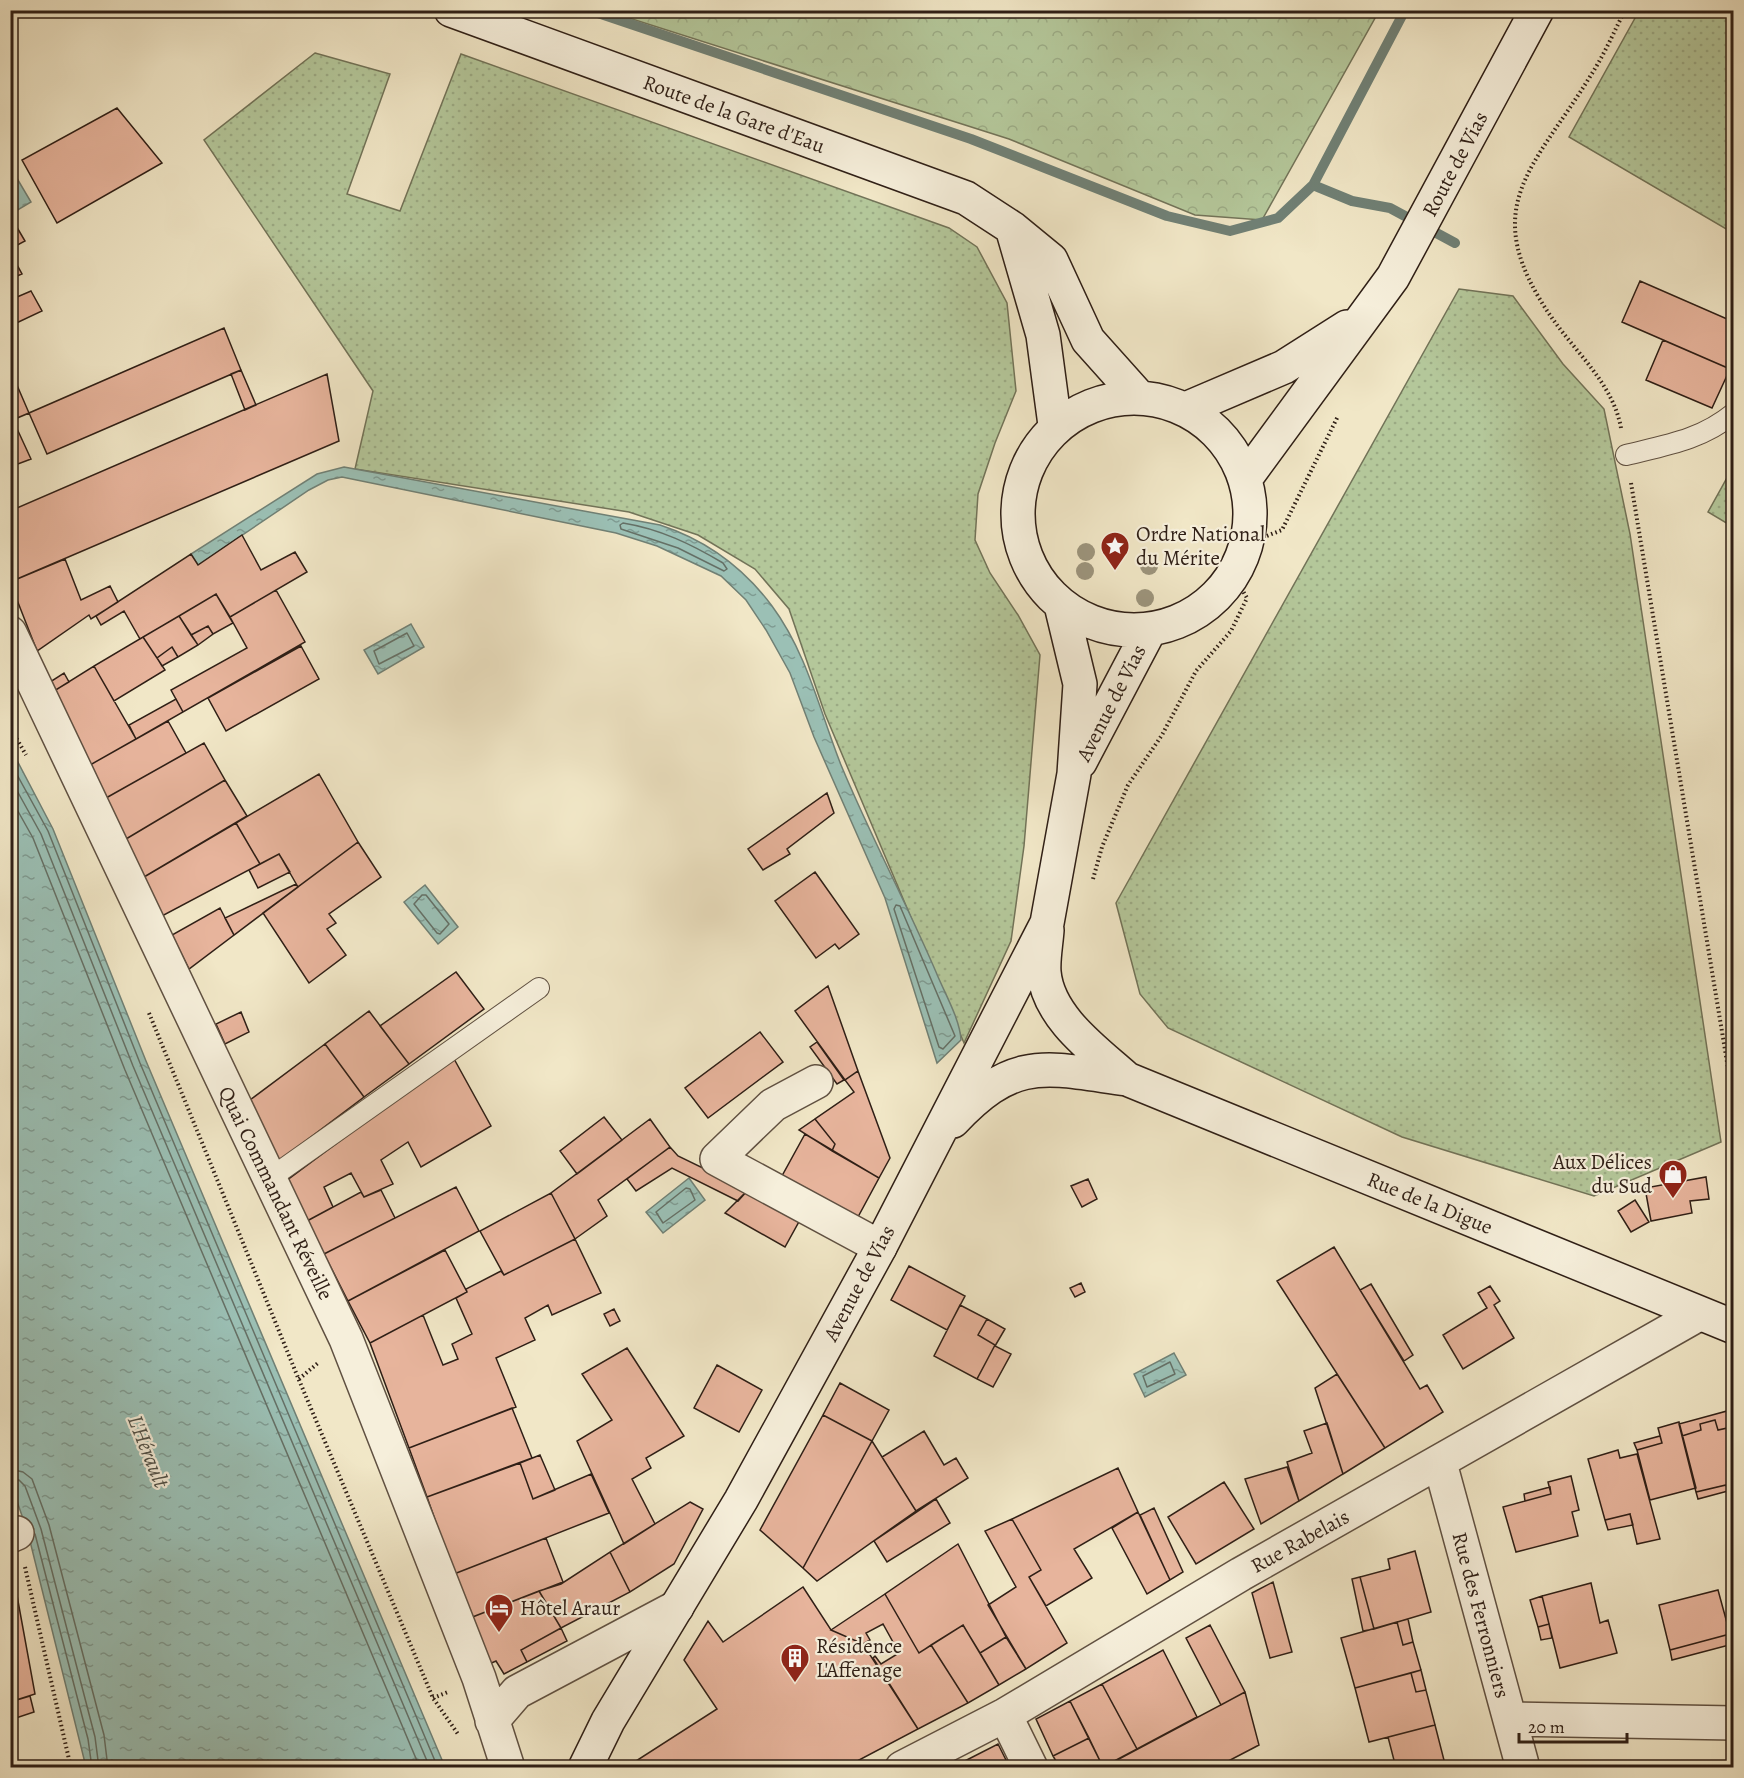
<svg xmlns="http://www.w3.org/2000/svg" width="1744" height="1778" viewBox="0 0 1744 1778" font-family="Alegreya,serif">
	<defs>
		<pattern id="grass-dots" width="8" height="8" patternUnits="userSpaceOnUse" patternTransform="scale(1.5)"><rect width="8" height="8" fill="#b4c79a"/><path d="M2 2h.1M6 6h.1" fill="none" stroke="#9baa84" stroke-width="1.8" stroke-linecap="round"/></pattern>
		<pattern id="forest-crowns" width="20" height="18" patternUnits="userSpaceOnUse" patternTransform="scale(1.5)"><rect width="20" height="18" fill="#b4c79a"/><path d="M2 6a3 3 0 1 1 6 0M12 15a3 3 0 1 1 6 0" fill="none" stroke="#9baa84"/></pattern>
		<pattern id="water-ripples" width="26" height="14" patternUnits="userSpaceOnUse" patternTransform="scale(1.5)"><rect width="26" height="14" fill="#9bc0b5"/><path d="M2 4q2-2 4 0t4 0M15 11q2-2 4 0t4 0" fill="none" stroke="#7f9b92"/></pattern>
	</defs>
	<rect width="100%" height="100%" fill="#f1e7c7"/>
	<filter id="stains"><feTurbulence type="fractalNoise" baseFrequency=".00333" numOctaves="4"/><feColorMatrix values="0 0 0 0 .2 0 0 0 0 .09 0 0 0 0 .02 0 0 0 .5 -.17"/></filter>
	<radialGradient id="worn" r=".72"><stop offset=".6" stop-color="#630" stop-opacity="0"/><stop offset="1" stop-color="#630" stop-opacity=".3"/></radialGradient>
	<path fill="url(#grass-dots)" stroke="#727358" stroke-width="1.5" d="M1639,11H1733V233L1569,137Z
		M315,53L390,74L347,194L400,211L461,54L949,228L977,247L1007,303L1016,391L995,443L978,494L975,540L990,573L1018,615L1040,655L1024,846L1011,941L964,1043L825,714L789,609L755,569L698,535L629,512L355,469L373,391L204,140Z
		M1459,289L1513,296L1563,364L1604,409L1630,534L1721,1142L1594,1196L1402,1137L1168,1028L1140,994L1116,903Z
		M1733,467V527L1708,512Z"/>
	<path fill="url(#forest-crowns)" stroke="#727358" stroke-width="1.5" d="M607,11L1379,10V11L1262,220L1195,215L1009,139Z"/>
	<path fill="url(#water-ripples)" stroke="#708075" stroke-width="1.5" d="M15,175L31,202L11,214V178Z
		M344,467L660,525C706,540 743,567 772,606C807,653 820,712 841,765C870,835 906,902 936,972C944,992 960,1019 961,1040L937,1063L885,898L814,737L790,673L766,630L746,600L721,576L657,546L616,533L342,477L328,480L309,490L198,565L191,554L317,474Z
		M411,624L424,647L378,674L364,650Z
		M11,749L53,829L146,1061L445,1767H86L28,1533L11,1484Z
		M425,885L458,927L438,944L404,902Z
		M689,1178L705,1200L663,1233L646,1212Z
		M1174,1353L1186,1375L1145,1397L1134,1374Z"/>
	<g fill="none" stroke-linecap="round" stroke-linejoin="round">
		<path stroke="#657066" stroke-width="1.5" d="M623,523C660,529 691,544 723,563L727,569L724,571L678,548L621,529L620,525Z
			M407,633L414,646L379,664L374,651Z
			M10,762L48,831L140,1063L438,1768
			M10,778L41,834L133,1066L430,1768
			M10,797L33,838L125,1070L420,1768
			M422,895H426L449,924L440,934L437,933L414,904Z
			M896,905L900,906L955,1036L943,1049L939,1047L894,909Z
			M686,1188L690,1189L695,1200L663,1223L656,1212Z
			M1170,1362L1175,1374L1147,1387L1143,1376Z
			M10,1469L23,1472L32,1479L49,1525L104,1735L108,1768
			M10,1478L19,1480L25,1486L41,1529L95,1737L99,1768
			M35,1534L88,1739L92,1768"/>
		<path stroke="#708075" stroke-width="10" d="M589,10L971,139L1167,216L1230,231L1278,218L1313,185L1405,10
			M1313,185L1352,201L1390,208L1455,243"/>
	</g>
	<path fill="#e7b49c" stroke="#2f1f16" stroke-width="1.5" d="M117,108L162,163L57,223L22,160Z
		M15,224L25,241L10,249V227Z
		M10,252L22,274L10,279Z
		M1640,281L1734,322V360L1730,369L1622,322Z
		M31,291L42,311L10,326V300Z
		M224,328L241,370L47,454L29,413Z
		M1663,340L1730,369L1712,408L1646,380Z
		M10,369L29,413L10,421Z
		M241,370L256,405L245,410L231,374Z
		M327,374L339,441L10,582V511Z
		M13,420L31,459L10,467V421Z
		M242,535L261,570L295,552L307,572L230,617L216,594L140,639L124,611L101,625L96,616L191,554L198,565Z
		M65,559L81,600L110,586L118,602L91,619L89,615L37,651L10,582Z
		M276,590L305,642L183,712L171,690L247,648L230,617Z
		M216,594L233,623L213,634L208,626L191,635L179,616Z
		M179,616L198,645L178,657L172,647L157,658L143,637Z
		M208,626L213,634L198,645L191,635Z
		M143,637L165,670L114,701L94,666Z
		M301,646L319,679L226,731L208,698Z
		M172,647L178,657L162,666L157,658Z
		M94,666L136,739L90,765L54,691Z
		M64,673L69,682L54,691L50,682Z
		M176,699L183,712L136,739L129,725Z
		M168,721L186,753L106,798L90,765Z
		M204,743L225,780L126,839L106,798Z
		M319,774L358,842L298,887L279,854L260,864L236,823Z
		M225,780L247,816L144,877L126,839Z
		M827,793L834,813L787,849L790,854L763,870L748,849Z
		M236,823L260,864L162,916L144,877Z
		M358,842L381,877L329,914L336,923L327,929L346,955L309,983L263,913Z
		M279,854L290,872L258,888L249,870Z
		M815,872L859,934L839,949L835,944L816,958L775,901Z
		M296,884L298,887L234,935L225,918Z
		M220,908L234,935L189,969L172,935Z
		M456,972L484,1009L409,1064L380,1026Z
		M828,986L858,1071L845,1080L795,1011Z
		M369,1011L409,1064L364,1097L325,1044Z
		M241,1012L249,1032L225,1044L216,1024Z
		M760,1032L783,1062L708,1118L685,1088Z
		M817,1042L844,1080L837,1084L810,1047Z
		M325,1044L364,1097L279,1161L250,1100Z
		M453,1057L491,1126L421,1167L408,1142L381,1160L393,1184L364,1197L351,1173L324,1187L333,1207L307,1221L286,1181Z
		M858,1071L890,1158L879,1178L832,1151L835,1144L815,1119L854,1092L845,1080Z
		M604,1117L622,1140L577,1174L560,1151Z
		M650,1119L670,1147L598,1200L607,1216L575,1239L551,1193Z
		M815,1119L835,1144L832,1151L799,1130Z
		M805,1134L879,1178L852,1228L777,1185Z
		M670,1147L678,1156L748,1190L738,1201L672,1168L636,1191L627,1179Z
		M1706,1177L1709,1199L1690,1201L1692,1213L1651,1221L1645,1188Z
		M1088,1179L1097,1199L1082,1207L1071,1186Z
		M456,1187L479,1231L348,1301L324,1254Z
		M381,1190L395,1218L324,1254L307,1221L361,1192L364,1197Z
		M748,1190L801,1218L785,1247L725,1213Z
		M551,1193L575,1239L504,1275L480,1231Z
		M1635,1200L1649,1222L1631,1232L1618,1211Z
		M575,1239L601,1293L552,1315L548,1305L525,1318L535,1340L496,1358L516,1407L409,1448L370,1343L423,1315L443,1365L458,1359L452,1344L472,1334L456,1298L467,1292L466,1289L501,1271L504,1275Z
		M1334,1247L1420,1389L1427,1385L1443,1412L1385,1448L1277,1281Z
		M445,1250L467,1292L370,1343L348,1301Z
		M909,1266L965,1296L947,1330L891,1300Z
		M1081,1283L1085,1292L1075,1297L1070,1288Z
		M1371,1284L1413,1355L1404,1361L1360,1290Z
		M1490,1286L1500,1301L1494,1305L1514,1338L1463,1369L1443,1335L1487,1308L1478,1293Z
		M960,1305L987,1319L978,1335L995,1345L977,1379L934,1356Z
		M614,1309L620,1321L610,1326L604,1314Z
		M987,1319L1005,1329L995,1346L1011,1354L993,1387L977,1379L995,1345L978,1335Z
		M627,1348L684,1436L646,1458L651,1468L632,1479L655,1524L624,1544L577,1441L612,1420L582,1374Z
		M717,1365L762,1390L739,1432L694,1408Z
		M1337,1374L1385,1448L1343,1474L1315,1388Z
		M840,1383L889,1410L872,1441L823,1415Z
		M512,1408L532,1458L427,1497L409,1448Z
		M1727,1411L1732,1427L1718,1430L1715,1420L1700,1424L1701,1430L1682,1436L1679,1424Z
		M823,1415L872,1441L803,1568L760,1530Z
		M1715,1420L1718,1430L1732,1427L1734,1434V1490L1728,1491L1726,1485L1696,1492L1682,1436L1701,1430L1700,1424Z
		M1679,1422L1696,1488L1650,1500L1637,1450L1662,1443L1658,1428Z
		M1327,1423L1343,1474L1299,1501L1287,1462L1312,1453L1304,1431Z
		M924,1431L944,1465L956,1458L968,1478L916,1511L882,1457Z
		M1660,1436L1662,1443L1637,1450L1634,1443Z
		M872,1441L916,1511L817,1581L803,1568Z
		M1618,1450L1620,1458L1637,1454L1660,1539L1637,1544L1630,1514L1605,1520L1588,1459Z
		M540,1455L555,1490L533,1499L520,1463Z
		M520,1463L533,1499L591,1474L609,1513L454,1574L427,1497Z
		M1287,1467L1299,1501L1261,1524L1245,1479Z
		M1118,1468L1138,1512L1074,1549L1092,1578L1046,1606L1029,1577L1041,1570L1012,1519Z
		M1571,1476L1579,1510L1572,1512L1578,1536L1516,1552L1503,1507L1551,1494L1548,1482Z
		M1224,1482L1254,1529L1196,1564L1168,1517Z
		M1726,1485L1728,1491L1698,1499L1696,1492Z
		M1550,1487L1551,1494L1525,1501L1524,1494Z
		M936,1499L950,1523L887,1562L874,1541Z
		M690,1502L703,1509L674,1564L630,1592L610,1552Z
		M1154,1508L1183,1572L1170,1580L1140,1515Z
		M1138,1512L1170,1580L1147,1594L1112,1528Z
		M1630,1514L1633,1525L1608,1530L1605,1520Z
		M1012,1519L1041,1570L1029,1577L1067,1643L1026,1669L988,1605L1016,1587L985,1531Z
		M546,1538L563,1582L470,1618L454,1574Z
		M958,1544L1006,1637L980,1653L963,1625L919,1653L885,1594Z
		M1415,1551L1431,1612L1374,1629L1360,1577L1390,1569L1388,1559Z
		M610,1552L630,1592L561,1628L539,1591L561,1584Z
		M1360,1577L1374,1629L1363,1631L1352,1579Z
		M1273,1582L1292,1652L1270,1658L1252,1593Z
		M1591,1583L1600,1623L1608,1620L1617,1653L1560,1668L1542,1596Z
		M803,1587L831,1630L863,1644L918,1729L844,1768H625L717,1709L684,1660L708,1621L723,1642Z
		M16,1590L35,1694L10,1702V1592Z
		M1718,1590L1730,1634L1670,1650L1659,1605Z
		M539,1591L561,1628L521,1650L527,1662L504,1674L496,1661L487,1665L470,1618Z
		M885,1594L919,1653L931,1645L968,1703L918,1729L873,1658L875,1656L881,1664L899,1653L883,1624L866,1633L870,1640L863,1644L831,1630Z
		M1542,1596L1549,1624L1538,1627L1530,1600Z
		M1408,1619L1413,1642L1403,1645L1397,1622Z
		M1397,1622L1403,1645L1413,1642L1421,1670L1355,1688L1341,1638Z
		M1549,1624L1552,1638L1541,1640L1538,1627Z
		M963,1625L999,1685L968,1703L931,1645Z
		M1210,1625L1245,1692L1221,1705L1186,1638Z
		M561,1628L567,1641L527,1662L521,1650Z
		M1730,1634L1733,1644L1672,1660L1670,1650Z
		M1006,1637L1026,1669L999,1685L980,1653Z
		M1163,1650L1197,1717L1137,1749L1102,1684Z
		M1421,1670L1426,1690L1416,1692L1411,1673Z
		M1411,1673L1416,1692L1426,1690L1435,1725L1369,1742L1355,1688Z
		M1102,1684L1137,1749L1103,1767L1070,1701Z
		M1245,1692L1259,1745L1215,1768H1102Z
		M30,1696L34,1712L10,1720V1702Z
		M1070,1701L1089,1738L1053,1756L1036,1719Z
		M1435,1725L1446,1768H1396L1388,1737Z
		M1089,1738L1103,1767L1060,1768L1053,1756Z
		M998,1744L1010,1768L953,1767Z"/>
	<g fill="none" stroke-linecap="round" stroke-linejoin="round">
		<g stroke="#605142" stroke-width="22">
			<path id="service" d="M1626,455C1667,445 1701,440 1734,413
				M269,1179L539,988"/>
		</g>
		<g stroke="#605142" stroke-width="36">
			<path id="minor" d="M10,633L346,1339L479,1678L508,1768
				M816,1082L773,1105L717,1159L880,1247
				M1440,1463L1523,1768
				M10,1536L17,1533
				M1005,1715L1031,1768
				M1510,1719L1734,1723
				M492,1721L517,1692L677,1607
				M902,1768L1005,1715L1241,1574L1699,1314"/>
		</g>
		<g stroke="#2f1f16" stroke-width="36">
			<path id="secondary" d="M451,10L966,198L1012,228L1051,260L1088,340L1139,397
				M1012,228L1043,335L1055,425
				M1018 514a116 116 0 1 1 232 0a116 116 0 1 1-232 0Z
				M1188,408L1284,367L1347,327
				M1245,479L1393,277L1537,10
				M1080,762L1149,631
				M1047,930C1046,944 1043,959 1044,972C1048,1018 1096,1051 1127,1079
				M953,1121C1015,1055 1045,1068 1127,1079L1734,1327
				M585,1768L608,1721L741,1500L880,1247L1047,923L1074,774L1080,684L1061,605"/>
		</g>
		<path stroke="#2f1f16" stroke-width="4" stroke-dasharray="1.5 3" stroke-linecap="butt" d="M1621,428C1613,384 1577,354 1552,318C1475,207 1533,170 1591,75C1604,55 1614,32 1625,10
			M1631,483L1734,1104
			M1246,544L1282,530L1338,416
			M10,727L26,755
			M1093,879L1102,847L1128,785L1162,735L1196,671L1231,631L1247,598L1233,574
			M149,1013L299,1380L433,1698L458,1734
			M299,1379L318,1363
			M25,1567L71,1768
			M433,1698L448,1692"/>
		<use href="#service" stroke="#f6efdb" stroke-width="20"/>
		<use href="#minor" stroke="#f6efdb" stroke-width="33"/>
		<use href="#secondary" stroke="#f6efdb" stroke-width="33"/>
	</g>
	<g fill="#9c947c">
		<circle cx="1086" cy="552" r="9"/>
		<circle cx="1149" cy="566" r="9"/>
		<circle cx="1085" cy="571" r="9"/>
		<circle cx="1145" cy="598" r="9"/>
	</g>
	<defs>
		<g id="sight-pin" transform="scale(1.5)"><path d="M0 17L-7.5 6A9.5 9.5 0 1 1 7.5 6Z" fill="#8f2418" stroke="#f6efdb"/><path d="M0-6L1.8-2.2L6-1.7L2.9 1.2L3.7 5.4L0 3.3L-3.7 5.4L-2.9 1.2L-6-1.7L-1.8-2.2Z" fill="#fff"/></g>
		<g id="shop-pin" transform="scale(1.5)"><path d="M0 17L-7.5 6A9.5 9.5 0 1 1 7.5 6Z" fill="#8f2418" stroke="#f6efdb"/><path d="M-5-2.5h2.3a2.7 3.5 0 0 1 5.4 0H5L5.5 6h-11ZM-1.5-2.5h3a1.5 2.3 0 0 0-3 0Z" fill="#fff"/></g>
		<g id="hotel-pin" transform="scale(1.5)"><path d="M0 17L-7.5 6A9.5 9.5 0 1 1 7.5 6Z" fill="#8f2418" stroke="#f6efdb"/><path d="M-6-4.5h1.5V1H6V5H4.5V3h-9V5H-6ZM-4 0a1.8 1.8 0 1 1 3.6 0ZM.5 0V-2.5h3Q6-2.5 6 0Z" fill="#fff"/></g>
		<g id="building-pin" transform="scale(1.5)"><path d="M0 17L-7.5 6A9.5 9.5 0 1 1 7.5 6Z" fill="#8f2418" stroke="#f6efdb"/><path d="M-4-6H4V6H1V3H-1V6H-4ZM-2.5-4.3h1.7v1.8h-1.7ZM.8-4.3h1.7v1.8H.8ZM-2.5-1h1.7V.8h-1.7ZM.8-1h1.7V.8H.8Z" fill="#fff"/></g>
	</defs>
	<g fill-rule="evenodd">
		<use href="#sight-pin" x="1115" y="546"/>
		<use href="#shop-pin" x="1673" y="1174"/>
		<use href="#hotel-pin" x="499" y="1608"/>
		<use href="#building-pin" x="795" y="1658"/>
	</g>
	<g text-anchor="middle" stroke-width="4.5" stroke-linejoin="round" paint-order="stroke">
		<g font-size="21" fill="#2f1f16" stroke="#f6efdb">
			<text transform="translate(734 114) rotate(20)" y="7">Route de la Gare d'Eau</text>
			<text transform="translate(1455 164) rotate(-62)" y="7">Route de Vias</text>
			<text transform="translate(1111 703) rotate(-63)" y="7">Avenue de Vias</text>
			<text transform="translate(276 1193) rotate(64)" y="7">Quai Commandant Réveille</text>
			<text transform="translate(1430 1203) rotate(22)" y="7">Rue de la Digue</text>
			<text transform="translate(859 1283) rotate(-62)" y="7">Avenue de Vias</text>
			<text transform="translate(1300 1541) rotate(-29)" y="7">Rue Rabelais</text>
			<text transform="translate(1481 1615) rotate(75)" y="7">Rue des Ferronniers</text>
		</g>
		<g font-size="21" fill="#2f1f16" stroke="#f6efdb" text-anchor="start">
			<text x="1136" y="541">Ordre National<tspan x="1136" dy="24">du Mérite</tspan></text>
			<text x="1652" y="1169" text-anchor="end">Aux Délices<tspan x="1652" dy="24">du Sud</tspan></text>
			<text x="520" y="1615">Hôtel Araur</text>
			<text x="816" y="1653">Résidence<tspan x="816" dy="24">L'Affenage</tspan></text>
		</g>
		<g font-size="22" font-style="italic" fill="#4f4f46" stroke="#f6efdb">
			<text transform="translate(149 1451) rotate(68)" y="8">L'Hérault</text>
		</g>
	</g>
	<rect width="1744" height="1778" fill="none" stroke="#f1e7c7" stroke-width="36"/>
	<rect x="12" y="12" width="1720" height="1754" fill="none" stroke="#2f1f16" stroke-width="3"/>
	<rect x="18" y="18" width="1708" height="1742" fill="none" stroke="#2f1f16" stroke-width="1.5"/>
	<path d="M1519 1733v9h108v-9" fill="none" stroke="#2f1f16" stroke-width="3"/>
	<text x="1528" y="1733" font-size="18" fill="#2f1f16" stroke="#f6efdb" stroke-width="4.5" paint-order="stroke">20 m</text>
	<rect width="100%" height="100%" filter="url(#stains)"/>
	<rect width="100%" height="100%" fill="url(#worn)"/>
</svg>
